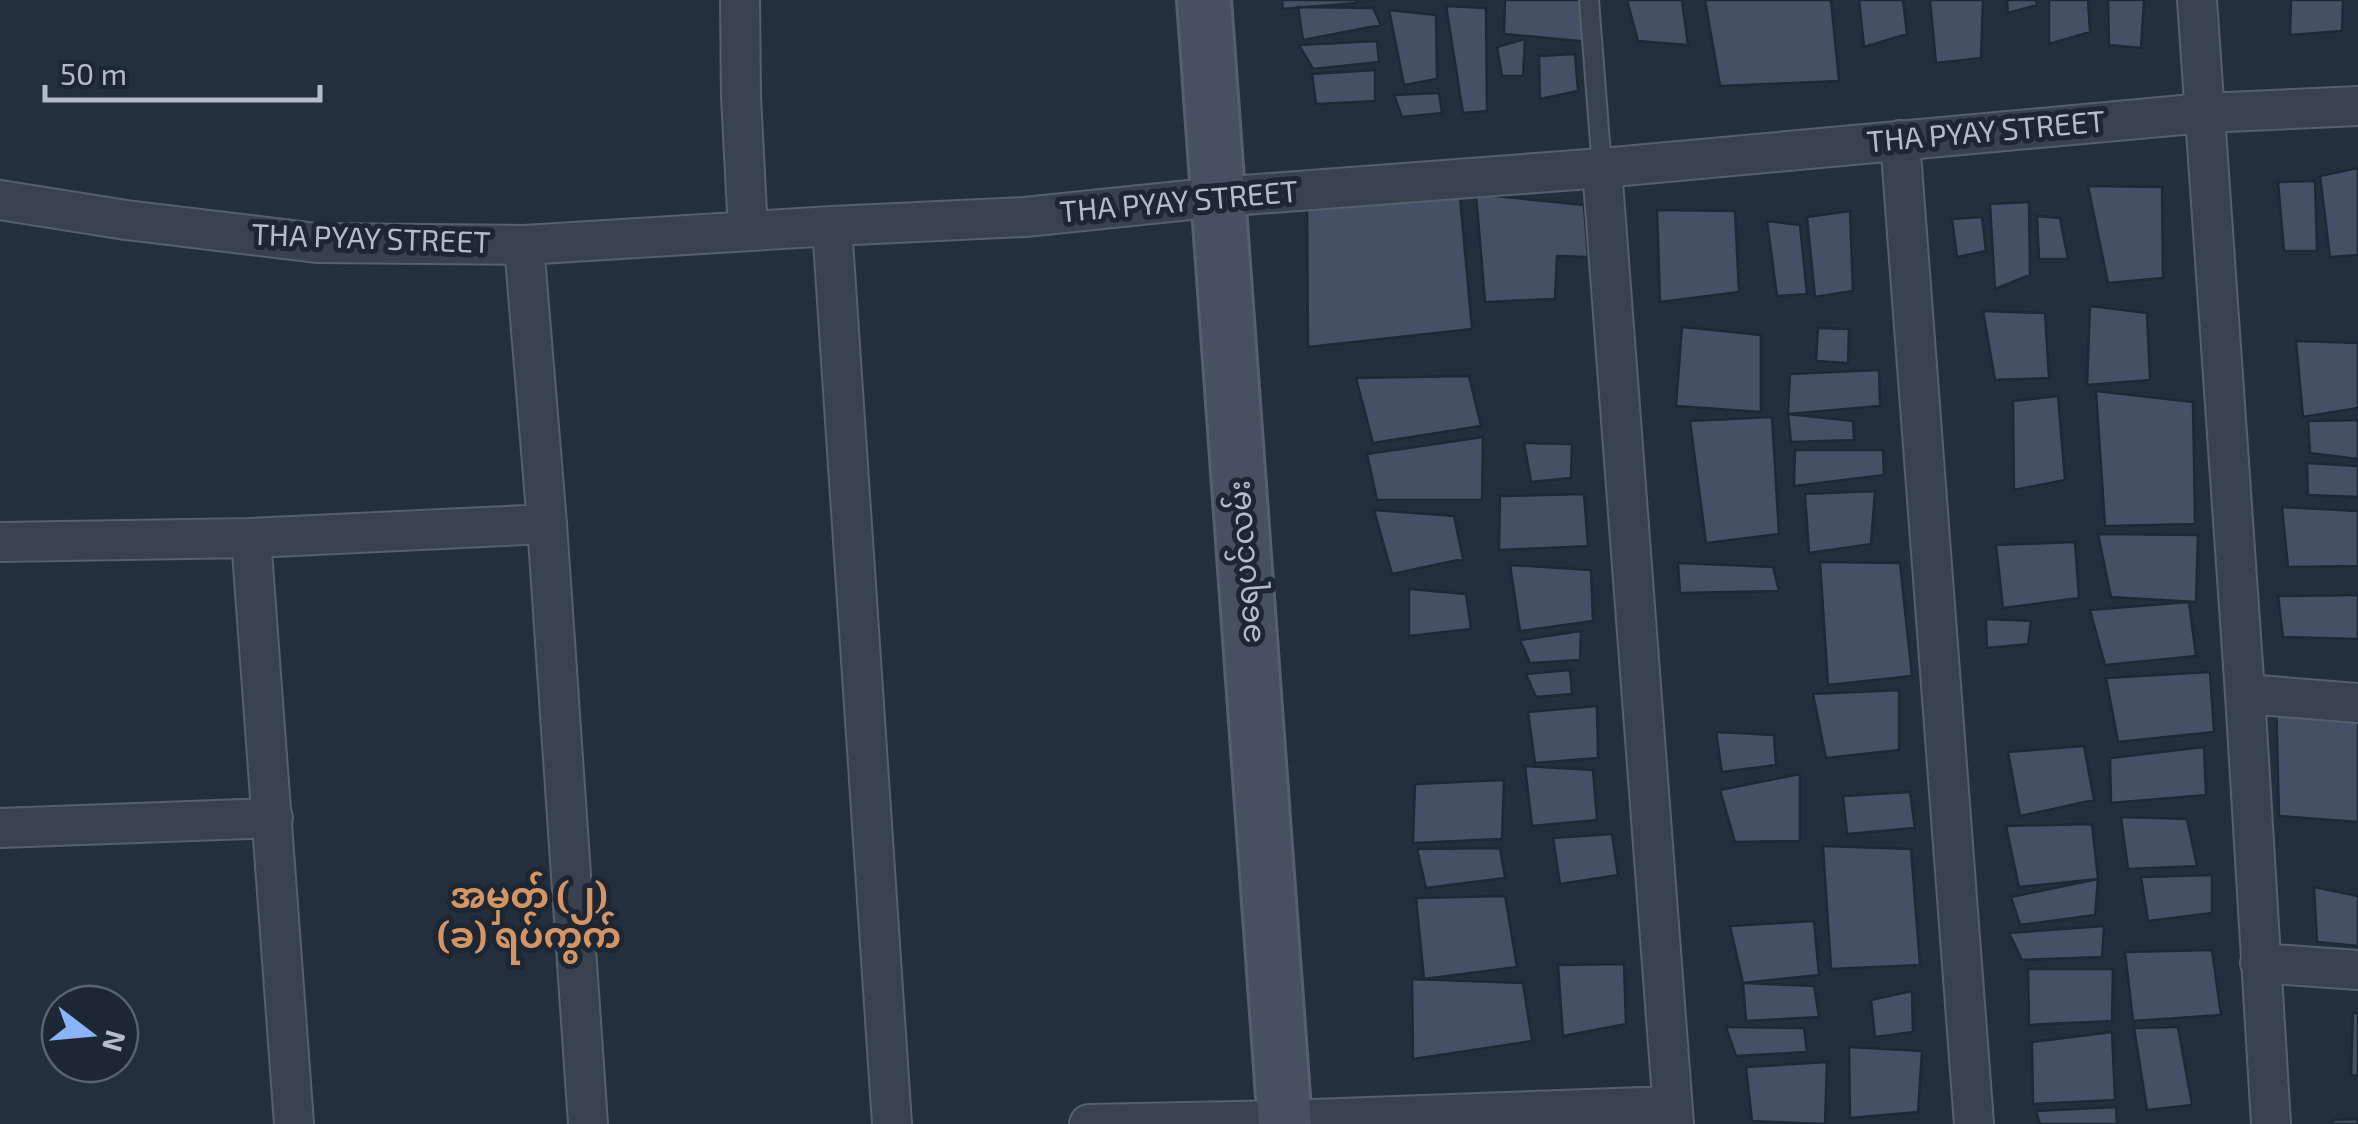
<svg xmlns="http://www.w3.org/2000/svg" width="2358" height="1124" viewBox="0 0 2358 1124" font-family="'Exo 2','Noto Sans Myanmar',sans-serif">
	<rect width="100%" height="100%" fill="#242f3e"/>
	<path fill="#455162" stroke="#1f2835" stroke-width="2.5" d="M1282,0H1356V3L1283,9Z
		M1505,0H1585L1590,42L1504,34Z
		M1627,0H1682L1688,45L1638,41Z
		M1705,0H1831L1839,81L1720,86Z
		M1859,0H1903L1907,34L1864,47Z
		M1930,0H1983L1981,58L1936,63Z
		M2007,0H2036L2037,5L2008,13Z
		M2049,0H2088L2090,32L2049,44Z
		M2108,0H2144L2141,48L2109,45Z
		M2291,0H2343L2342,31L2290,35Z
		M1446,6L1486,8L1487,111L1463,113Z
		M1298,7L1373,8L1381,25L1303,40Z
		M1389,10L1436,15L1437,79L1404,85Z
		M1525,39L1523,76H1502L1497,47Z
		M1377,41L1379,62L1313,69L1299,45Z
		M1575,54L1578,91L1540,99L1539,56Z
		M1375,70V101L1316,104L1312,74Z
		M1439,93L1442,113L1402,117L1394,95Z
		M2358,168V255L2330,257L2320,176Z
		M2315,181L2317,251H2284L2278,182Z
		M2088,186L2162,187L2163,278L2108,283Z
		M1476,194L1584,205L1588,257L1557,256L1555,299L1485,302Z
		M1460,197L1472,329L1308,347L1307,203Z
		M2029,202L2030,275L1995,289L1990,204Z
		M1657,210L1735,211L1739,292L1660,302Z
		M1850,211L1853,291L1815,297L1807,217Z
		M2037,216L2060,218L2068,259H2039Z
		M1982,217L1986,251L1957,257L1952,219Z
		M1767,221L1800,225L1807,294L1777,296Z
		M2090,306L2147,313L2150,380L2087,385Z
		M1983,311L2045,313L2049,378L1995,380Z
		M1682,327L1761,335V412L1676,406Z
		M1818,328L1849,329L1848,363L1816,361Z
		M2296,341L2358,343V408L2303,417Z
		M1879,370L1880,406L1788,414L1790,374Z
		M1469,376L1481,426L1373,443L1356,378Z
		M2096,391L2193,402L2195,524L2105,526Z
		M2058,396L2065,480L2014,490L2013,401Z
		M1788,414L1853,421L1854,440L1791,442Z
		M1772,417L1779,534L1706,543L1690,421Z
		M2358,420V459L2310,453L2308,421Z
		M1483,437L1482,500H1377L1367,454Z
		M1524,443L1572,444L1571,478L1531,482Z
		M1795,450H1883L1884,475L1794,486Z
		M2307,463L2358,466V497L2308,495Z
		M1875,491L1871,544L1809,553L1805,494Z
		M1584,494L1588,546L1499,550L1500,496Z
		M2282,507L2358,511V566L2288,567Z
		M1374,510L1454,516L1463,559L1392,574Z
		M2098,534L2198,535L2196,602L2111,597Z
		M2075,542L2079,598L2003,608L1996,545Z
		M1820,562L1900,563L1912,676L1828,685Z
		M1678,563L1773,567L1779,591L1680,593Z
		M1510,565L1591,570L1593,621L1520,631Z
		M1409,589L1466,594L1471,629L1409,636Z
		M2358,595V639L2283,637L2278,596Z
		M2189,602L2196,656L2105,665L2090,610Z
		M1986,619L2031,621L2028,644L1987,648Z
		M1581,631L1580,660L1530,663L1520,640Z
		M1570,670L1572,694L1536,697L1526,674Z
		M2210,672L2214,732L2118,742L2106,678Z
		M1899,690V750L1826,758L1813,694Z
		M2276,695L2358,712V822L2279,816Z
		M1597,706L1598,758L1535,763L1528,712Z
		M1716,732L1774,735L1776,765L1722,772Z
		M2084,746L2094,800L2020,816L2008,752Z
		M2204,747L2206,795L2111,803L2110,758Z
		M1525,766L1593,770L1597,820L1532,826Z
		M1800,774V841L1735,842L1720,790Z
		M1504,780L1502,839L1413,843L1415,784Z
		M1910,792L1915,828L1847,834L1843,796Z
		M2121,817L2187,819L2197,866L2128,869Z
		M2092,824L2098,879L2019,887L2006,826Z
		M1612,834L1618,875L1560,884L1553,838Z
		M1823,846L1911,849L1920,965L1831,969Z
		M1500,848L1505,878L1426,888L1417,849Z
		M2212,875V913L2148,921L2141,877Z
		M2098,879L2095,915L2020,925L2011,897Z
		M2314,887L2358,896V946L2317,942Z
		M1505,896L1517,967L1424,979L1416,898Z
		M1814,921L1819,975L1743,983L1730,926Z
		M2104,926L2102,957L2022,960L2009,933Z
		M2212,950L2221,1015L2133,1021L2125,952Z
		M1624,964L1626,1024L1563,1036L1558,965Z
		M2028,969H2113L2112,1021L2029,1025Z
		M1412,979L1523,983L1532,1041L1413,1059Z
		M1743,983L1814,986L1819,1017L1746,1021Z
		M1912,991L1913,1032L1875,1037L1871,1000Z
		M2353,1013H2358V1076L2351,1075Z
		M1726,1027L1804,1028L1807,1052L1736,1056Z
		M2178,1027L2192,1105L2147,1110L2134,1028Z
		M2112,1032L2115,1100L2033,1104L2032,1042Z
		M1849,1047L1922,1051L1918,1112L1850,1118Z
		M1827,1062L1825,1124L1752,1121L1746,1067Z
		M2116,1107L2117,1124H2040L2036,1111Z
		M2358,1119V1124H2333V1120Z"/>
	<g fill="none" stroke-linecap="round" stroke-linejoin="round">
		<g stroke="#565f6c" stroke-width="22">
			<path id="lane" d="M1589,0L1602,168"/>
		</g>
		<g stroke="#565f6c" stroke-width="42">
			<path id="street" d="M740,0L741,97L748,231
				M2197,0L2245,694L2271,1124
				M1900,140L1974,1124
				M1602,168L1674,1124
				M0,200L126,220L317,243L524,245L832,226L1025,217L1218,197L1602,168L2204,113L2358,106
				M832,226L892,1124
				M524,245L547,524L588,1124
				M251,538L294,1124
				M0,542L251,538L547,524
				M2245,694L2358,703
				M0,828L273,818
				M2260,963L2358,970
				M1089,1124L1285,1120L1672,1106"/>
		</g>
		<g stroke="#565f6c" stroke-width="58">
			<path id="secondary" d="M1204,0L1285,1124"/>
		</g>
		<use href="#lane" stroke="#38414e" stroke-width="18"/>
		<use href="#street" stroke="#38414e" stroke-width="38"/>
		<use href="#secondary" stroke="#465061" stroke-width="52"/>
	</g>
	<g text-anchor="middle" stroke-width="10" stroke-linejoin="round" paint-order="stroke">
		<g font-size="30" fill="#b4bcc9" stroke="#1d2633">
			<text transform="translate(1986 132) rotate(-5)" y="10">THA PYAY STREET</text>
			<text transform="translate(1179 202) rotate(-5)" y="10">THA PYAY STREET</text>
			<text transform="translate(371 239) rotate(2)" y="10">THA PYAY STREET</text>
			<text transform="translate(1245 562) rotate(-94)" y="10">ခရေပင်လမ်း</text>
		</g>
		<g font-size="35" font-weight="bold" fill="#d59563" stroke="#1d2633">
			<text x="529" y="908">အမှတ် (၂)<tspan x="529" dy="40">(ခ) ရပ်ကွက်</tspan></text>
		</g>
	</g>
	<g transform="translate(90 1034) rotate(106)"><circle r="48" fill="#1d2633" stroke="#59626f" stroke-width="2.5"/>
	<path d="M0-8L18 38L0 25L-18 38Z" fill="#8ab4f8"/>
	<text y="-15" font-size="28" font-weight="bold" text-anchor="middle" fill="#b4bcc9">N</text>
	</g>
	<path d="M45 85v15h275v-15" fill="none" stroke="#b4bcc9" stroke-width="5"/>
	<text x="60" y="85" font-size="30" fill="#b4bcc9" stroke="#1d2633" stroke-width="8" paint-order="stroke">50 m</text>
</svg>
